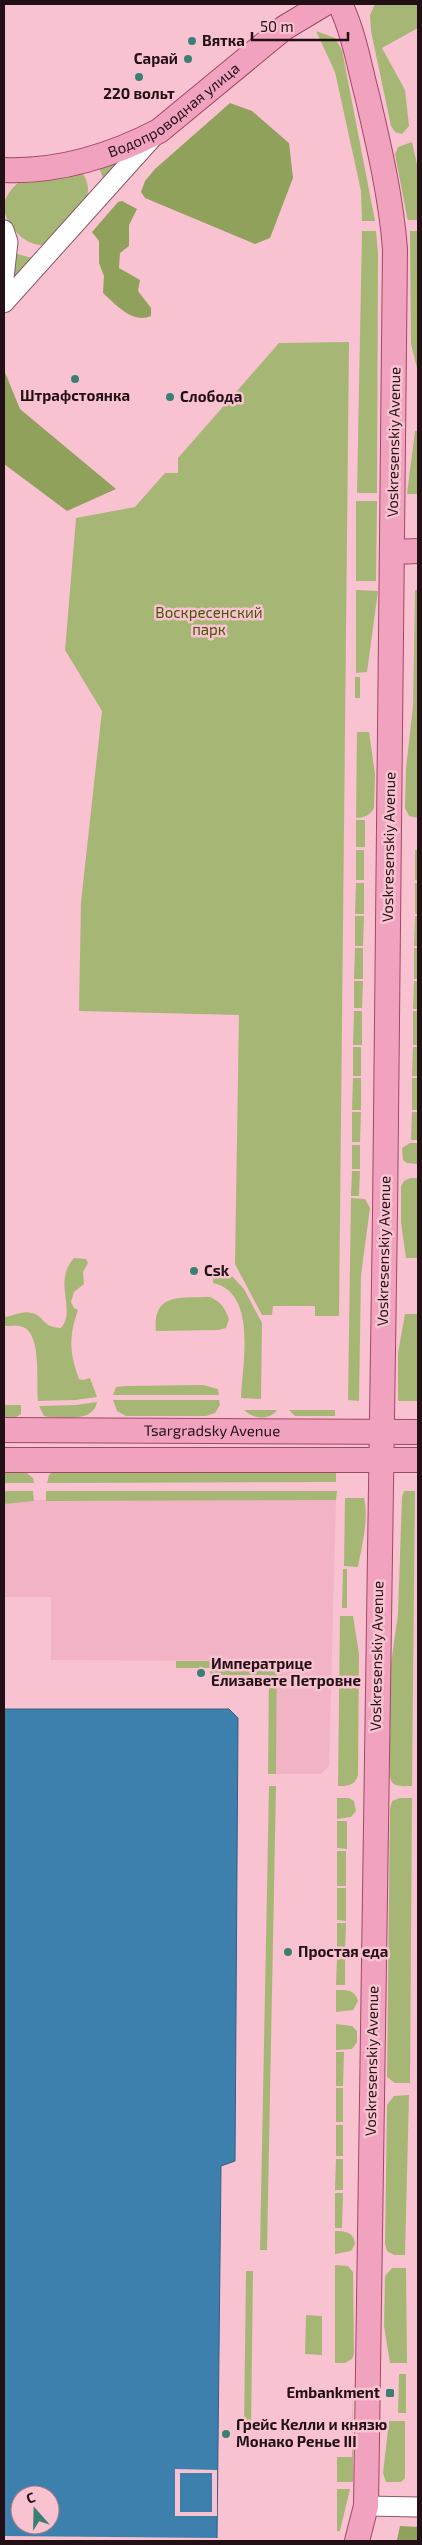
<svg xmlns="http://www.w3.org/2000/svg" width="422" height="2545" viewBox="0 0 422 2545" font-family="'Exo 2',sans-serif">
	<rect width="100%" height="100%" fill="#f9c2d1"/>
	<path fill="#f2b4c4" d="M21,1500H336L329,1766L321,1774H276L277,1661L51,1660V1597H4V1504Z"/>
	<path fill="#a6b775" d="M375,4H418V28L382,48L405,90L409,126L402,134L395,132L391,126L371,31L370,15Z
		M316,31L335,38L342,50L375,221H362L361,191L335,72Z
		M412,142L418,169V220H408L407,217L395,154L398,147Z
		M130,153L105,183L98,165Z
		M81,171C88,180 90,189 86,200C78,210 61,236 52,242C32,254 6,227 4,209C3,197 13,187 21,180Z
		M362,231H376L378,254L377,493H357Z
		M410,231H418V372L411,344Z
		M14,253L36,259L10,285Z
		M349,342L339,1316H315V1306H273L272,1315H262L235,1264L239,1015L79,1011L81,902L102,711L65,650L76,518L135,507L165,473H178V458L279,343Z
		M415,431H418V494H407Z
		M356,501H377L376,581H356Z
		M356,590L378,591L367,672L356,673Z
		M415,590H418V818L409,816L405,808L406,769L413,706Z
		M355,677H360V698H355Z
		M357,732H369L375,774L374,808C371,815 363,818 356,818Z
		M356,820H365V847H356Z
		M356,850H364V880H356Z
		M415,850H418V881L415,880Z
		M356,883H364V914H355Z
		M415,883H418V914H415Z
		M355,916H364L363,946H355Z
		M415,916H418V946H414Z
		M355,948H363V979H354Z
		M414,948H418V979H414Z
		M354,981H363L362,1008H354Z
		M414,981H418V1009H413Z
		M354,1011H362V1045H353Z
		M413,1011H418V1045H413Z
		M353,1047H361V1076H353Z
		M413,1047H418V1076H412Z
		M353,1078H361V1110H352Z
		M412,1078H418V1110H412Z
		M352,1112H361L360,1142H352Z
		M412,1112H418V1140H411Z
		M410,1143H418V1164L407,1163L403,1160L402,1148Z
		M352,1145H360V1169H352Z
		M352,1171H360L359,1196H351Z
		M410,1178H418V1258H406L401,1222V1186L404,1181Z
		M351,1198L365,1199L370,1208L361,1275L359,1401L348,1400Z
		M74,1258L86,1259L88,1263L83,1272L84,1284L74,1292L71,1302L74,1308L78,1310C69,1336 69,1352 79,1379L83,1380L90,1378L97,1397L75,1400L38,1401C36,1384 42,1334 23,1327C18,1325 10,1326 4,1326V1317C13,1316 23,1310 32,1313C46,1317 41,1327 61,1328C77,1309 52,1283 74,1258Z
		M214,1268L230,1274L244,1289L262,1323L261,1399L241,1398C242,1365 258,1293 213,1283Z
		M210,1297C221,1302 225,1308 229,1319L226,1328L218,1330L156,1331C152,1292 182,1298 210,1297Z
		M405,1314H418V1401H398V1353Z
		M203,1385L218,1389L219,1395H113L116,1387L126,1386Z
		M113,1400H219L220,1405L215,1413L206,1416H126L117,1411Z
		M97,1402C93,1423 64,1417 48,1417L44,1416L39,1406L76,1405Z
		M4,1405H21V1414L16,1417H4Z
		M244,1410H277C269,1421 253,1419 244,1410Z
		M289,1410H335V1416H295Z
		M23,1470L33,1478L34,1483H4V1471Z
		M55,1470L336,1471V1482L47,1483L49,1475Z
		M4,1491H33L34,1501L4,1504Z
		M46,1491H337L336,1500L46,1501Z
		M404,1491H415L412,1786C402,1786 391,1788 390,1776V1671L398,1614L402,1497Z
		M345,1498H364C369,1519 362,1545 358,1567L344,1566Z
		M343,1569H347V1608H342Z
		M340,1616H353L359,1654L358,1775C355,1786 347,1786 338,1786Z
		M176,1661H277L276,1774H268L269,1675H210V1668H176Z
		M269,1786H276L267,2250H260Z
		M337,1798H349L354,1801L356,1811L351,1817L337,1819Z
		M400,1798H412L410,2083H395L387,2077L390,1809L392,1801Z
		M337,1821H347V1849L337,1848Z
		M337,1851H346V1886H337Z
		M337,1888H346V1921L337,1920Z
		M337,1923H346L345,1955H337Z
		M337,1958H345V1985H336Z
		M336,1990C346,1990 355,1989 358,2001L353,2010L336,2012Z
		M336,2024L352,2026L357,2031V2042L352,2049L336,2050Z
		M336,2052H344L343,2086H336Z
		M336,2088H343V2122H336Z
		M409,2095L405,2255H394L387,2251L385,2244L387,2105L394,2096Z
		M336,2125H343V2156H336Z
		M336,2159H343V2190H335Z
		M335,2193H343L342,2228H335Z
		M335,2231C345,2231 354,2232 355,2244L351,2251L335,2254Z
		M335,2265L348,2266L353,2272L354,2354L352,2359L345,2363H335Z
		M392,2268H406L407,2363H390L384,2326L385,2276Z
		M246,2271H253L251,2429H244Z
		M306,2315L322,2316V2355L305,2354Z
		M399,2374H406V2413H398Z
		M353,2382V2482H337V2457H352Z
		M389,2421H405V2478L401,2482H386L383,2473Z
		M337,2489H350L340,2531H337Z"/>
	<path fill="#8fa15b" d="M230,103L252,111L289,143L293,178L270,238L255,244L145,198L141,192L145,181L155,169Z
		M122,201L137,209L129,225V246L120,253L119,268L140,280L138,291L151,308V316C133,324 116,305 103,293L104,276L99,263V241L92,232L118,202Z
		M4,370L20,409L116,489L67,511L4,464Z
		M400,2526L418,2527V2540H397Z"/>
	<path fill="#3e80ad" stroke="#365e80" fill-rule="evenodd" d="M4,1709H229L238,1718L235,2161L221,2166L217,2541H4ZM20,2495H50V2525H20Z"/>
	<path fill="#f9c2d1" fill-rule="evenodd" d="M175,2469L217,2470V2516H175ZM180,2473H212V2512H180Z
		M4,2536L219,2538V2541H4Z"/>
	<g fill="none" stroke-linecap="round" stroke-linejoin="round">
		<g stroke="#875866" stroke-width="21">
			<path id="minor" d="M4,230L8,242L4,278
				M4,303L155,135
				M366,2506L418,2507"/>
		</g>
		<g stroke="#a34767" stroke-width="26">
			<g id="major">
				<path d="M340,4C354,33 359,65 367,95C379,146 391,197 395,249L385,1214L366,2506L357,2541"/>
				<path id="s1" d="M4,170C58,172 111,156 159,131L284,28L324,4"/>
				<path d="M393,552L418,551"/>
				<path id="s2" d="M4,1430L418,1432"/>
				<path d="M4,1460H418"/>
			</g>
		</g>
		<use href="#minor" stroke="#fff" stroke-width="19"/>
		<use href="#major" stroke="#f1a2be" stroke-width="24"/>
	</g>
	<g fill="#3a7f73" stroke="#f9c2d1" stroke-width="2">
		<circle cx="192" cy="41" r="5"/>
		<circle cx="188" cy="59" r="5"/>
		<circle cx="139" cy="77" r="5"/>
		<circle cx="75" cy="379" r="5"/>
		<circle cx="170" cy="397" r="5"/>
		<circle cx="194" cy="1271" r="5"/>
		<circle cx="201" cy="1673" r="5"/>
		<circle cx="288" cy="1952" r="5"/>
		<rect x="385" y="2388" width="10" height="10" rx="2.5"/>
		<circle cx="226" cy="2434" r="5"/>
	</g>
	<g text-anchor="middle" stroke-width="5" stroke-linejoin="round" paint-order="stroke">
		<g font-size="15" font-weight="bold" fill="#221016" stroke="#f9c2d1" text-anchor="start">
			<text x="202" y="46">Вятка</text>
			<text x="178" y="64" text-anchor="end">Сарай</text>
			<text x="139" y="99" text-anchor="middle">220 вольт</text>
			<text x="75" y="401" text-anchor="middle">Штрафстоянка</text>
			<text x="180" y="402">Слобода</text>
			<text x="204" y="1276">Csk</text>
			<text x="211" y="1669">Императрице<tspan x="211" dy="17">Елизавете Петровне</tspan></text>
			<text x="298" y="1957">Простая еда</text>
			<text x="380" y="2398" text-anchor="end">Embankment</text>
			<text x="236" y="2430">Грейс Келли и князю<tspan x="236" dy="17">Монако Ренье III</tspan></text>
		</g>
		<g font-size="15" fill="#221016" stroke="#f9c2d1">
			<text dy="5" stroke="none"><textPath href="#s1" startOffset="185">Водопроводная улица</textPath></text>
			<text transform="translate(394 442) rotate(-89)" y="5">Voskresenskiy Avenue</text>
			<text transform="translate(389 847) rotate(-89)" y="5">Voskresenskiy Avenue</text>
			<text transform="translate(384 1251) rotate(-89)" y="5">Voskresenskiy Avenue</text>
			<text dy="5" stroke="none"><textPath href="#s2" startOffset="208">Tsargradsky Avenue</textPath></text>
			<text transform="translate(377 1656) rotate(-89)" y="5">Voskresenskiy Avenue</text>
			<text transform="translate(372 2061) rotate(-89)" y="5">Voskresenskiy Avenue</text>
		</g>
		<g font-size="15" fill="#485703" stroke="#f9c2d1">
			<text x="209" y="618">Воскресенский<tspan x="209" dy="17">парк</tspan></text>
		</g>
	</g>
	<rect width="422" height="2545" fill="none" stroke="#221016" stroke-width="10"/>
	<g transform="translate(35 2510) rotate(340)"><circle r="24" fill="#f9c2d1" stroke="#a37b86"/>
	<path d="M0-4L9 19L0 12L-9 19Z" fill="#3a7f73"/>
	<text y="-8" font-size="14" font-weight="bold" text-anchor="middle" fill="#221016">С</text>
	</g>
	<path d="M252 32v8h96v-8" fill="none" stroke="#221016" stroke-width="2.5"/>
	<text x="260" y="32" font-size="15" fill="#221016" stroke="#f9c2d1" stroke-width="4" paint-order="stroke">50 m</text>
</svg>
